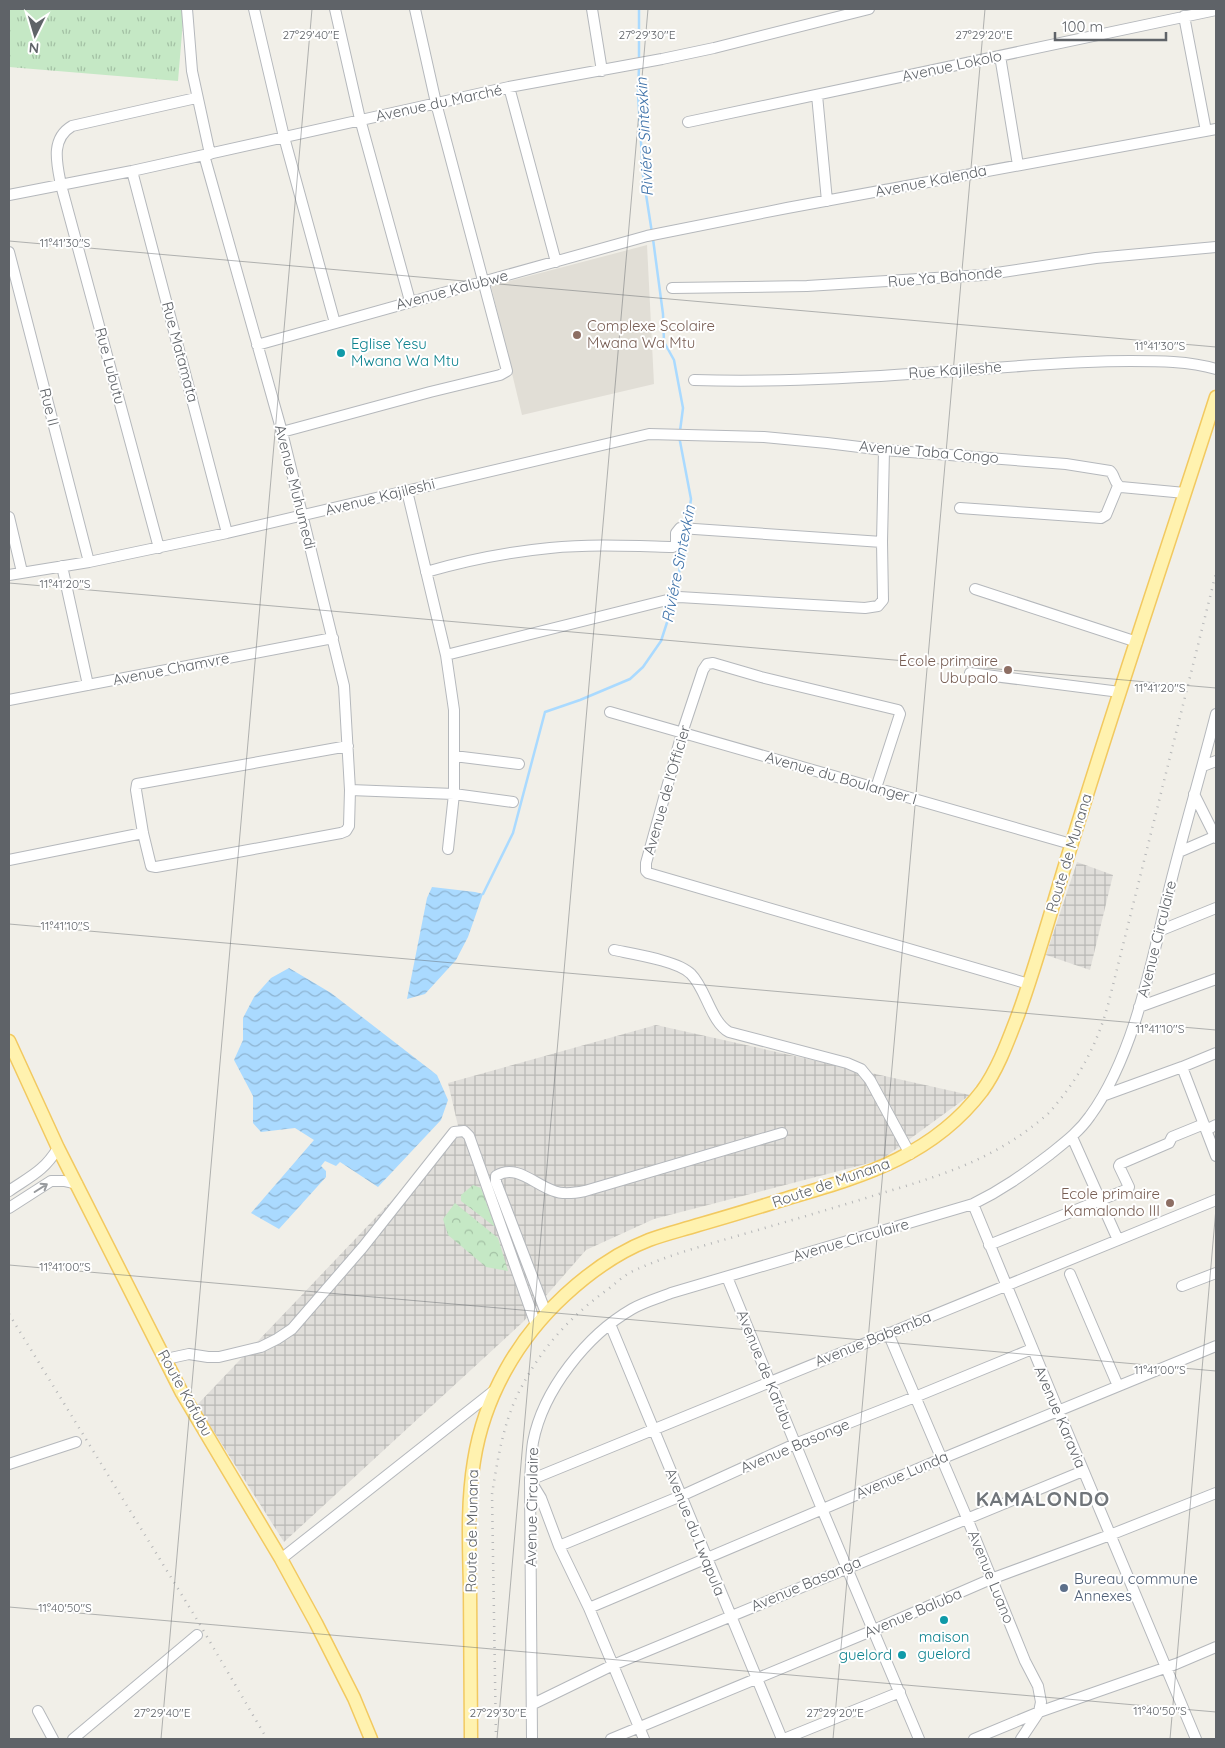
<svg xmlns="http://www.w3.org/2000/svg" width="1225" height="1748" viewBox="0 0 1225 1748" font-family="Quicksand,sans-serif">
	<defs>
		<pattern id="industrial-grid" width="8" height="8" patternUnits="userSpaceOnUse" patternTransform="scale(1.25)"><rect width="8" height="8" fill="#e0deda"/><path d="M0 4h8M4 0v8" fill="none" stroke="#b9b8b5"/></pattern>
		<pattern id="grass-tufts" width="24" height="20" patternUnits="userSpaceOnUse" patternTransform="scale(1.25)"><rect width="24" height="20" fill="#c5e8c5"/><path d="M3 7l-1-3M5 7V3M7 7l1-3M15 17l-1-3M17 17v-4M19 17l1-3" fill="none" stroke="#a3c0a4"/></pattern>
		<pattern id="park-crowns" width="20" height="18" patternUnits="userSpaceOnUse" patternTransform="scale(1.25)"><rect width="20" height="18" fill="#c5e8c5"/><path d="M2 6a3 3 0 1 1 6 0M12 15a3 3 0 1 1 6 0" fill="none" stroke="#a3c0a4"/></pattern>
		<pattern id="water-waves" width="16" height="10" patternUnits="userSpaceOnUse" patternTransform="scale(1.25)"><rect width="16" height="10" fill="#aadaff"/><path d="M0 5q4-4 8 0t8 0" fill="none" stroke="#8eb4d2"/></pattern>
	</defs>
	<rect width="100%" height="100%" fill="#f1efe8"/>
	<path fill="url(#industrial-grid)" d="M1077,862L1113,875L1090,970L1046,955Z
		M656,1025L970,1095L881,1160L654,1219L586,1250L523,1322L284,1542L197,1405L459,1130L448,1083Z"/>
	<path fill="#e1ded6" d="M647,245L654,384L522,415L491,286Z"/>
	<path fill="url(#grass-tufts)" d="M9,9H184L178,81L9,67Z"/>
	<path fill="url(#park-crowns)" d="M473,1185L481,1188L495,1227L461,1201V1195Z
		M455,1203L498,1238L508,1271L486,1267L448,1235L443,1219Z"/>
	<path fill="url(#water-waves)" d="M432,887L475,892L483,894L468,937L456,960L425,994L407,999L427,898Z
		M289,968L331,993L437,1075L448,1100L441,1120L378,1187L340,1162L336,1166L325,1161L321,1166L326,1171V1177L279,1229L251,1213L314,1140L295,1128L261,1132L253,1123V1096L234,1060L243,1040V1018L254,997L271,978Z"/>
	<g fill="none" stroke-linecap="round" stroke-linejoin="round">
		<path stroke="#aadaff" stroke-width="2.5" d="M639,9V62
			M639,67L638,94L643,175L652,233
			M653,239L663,314L664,342L674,360L683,408L680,431
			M679,436L691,499L687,527
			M675,596L686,532
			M483,894L513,833L545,712L580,700L630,679L643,667L661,641L674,601"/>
		<g stroke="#b5b8bc" stroke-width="12">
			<path id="minor" d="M187,9L192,71L210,154
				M254,9L284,137L335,323
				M335,9L360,119L410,301
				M592,9L602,71
				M1184,16L1206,131
				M1000,56L1018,165
				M509,87L556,262
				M817,95L827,201
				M688,122L1216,10
				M204,155L282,432L344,686L350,790L349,826L346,831L341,833L156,867L151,866L143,833L136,790L137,784L348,746
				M132,171L227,533
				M9,195L132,171L509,87L662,59L714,48L869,9
				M9,252L89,562
				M672,288L807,286L983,275L1096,258L1216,247
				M257,345L647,236L787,208L1216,129
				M694,380C790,383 886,376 982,369C1031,365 1080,361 1130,361C1158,361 1189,361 1216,369
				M282,432L430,392L500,375L507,371L436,103L415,9
				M960,508L1101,518L1106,515L1118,486
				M9,517L22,572
				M159,548L61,185C57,164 50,139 72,126L196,98
				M62,566L88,685
				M426,572C467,560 508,552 550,548C591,544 632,546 673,547L676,544V533L680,528L882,542
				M9,575L89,562L227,533L649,434L764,437L827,443L884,450L1066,464L1110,471C1115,475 1114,484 1121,487L1185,493
				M975,589L1137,642
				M446,655L679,597L865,608L878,606L883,600L882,542L884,450
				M970,673L1120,692
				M9,700L333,638
				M610,712L1071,844
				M454,756L519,764
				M1203,766L1216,761
				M876,788L900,714L898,710L761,677L713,663L707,664L703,670L682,733L646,863V871L648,873L1029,984
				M350,790L454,794V710L446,655L407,491
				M1194,794L1216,838
				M448,849L454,794L513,802
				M1179,852L1216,836
				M9,860L143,833
				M1159,931L1216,908
				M614,950C633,954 679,961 691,974C706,989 711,1022 729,1032L847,1063L861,1069L870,1080L910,1154
				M1139,1007L1216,979
				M1182,1067L1216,1156
				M1105,1095L1182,1067L1216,1053
				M1206,1130L1216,1125
				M1072,1137L1118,1240
				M9,1191C31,1176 44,1171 58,1148
				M973,1204L1058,1410L1196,1739
				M9,1208L51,1181H64L77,1184
				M989,1245L1128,1189L1129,1187L1119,1166L1120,1164L1169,1143L1172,1137L1204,1124
				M1070,1274L1118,1386
				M727,1277L822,1509L919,1739
				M1182,1286L1216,1273
				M546,1313L496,1182V1176C516,1163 535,1185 554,1191C563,1195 575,1193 585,1191L782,1133
				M610,1324L782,1739
				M888,1333L967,1518L1025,1661L1038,1686L1041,1702L1039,1712L1021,1739
				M166,1359L189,1354L208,1357H219L261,1347L277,1339L292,1329L363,1247L454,1132L464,1131L469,1136L536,1325
				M9,1464L76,1442
				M559,1546L681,1496L795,1444L915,1397L1032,1349
				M281,1559L495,1390
				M589,1608L941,1459L1216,1346
				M533,1704L613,1665L1083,1471
				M38,1711L53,1739
				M73,1739L197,1635
				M532,1739L530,1480C531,1467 531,1454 533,1442C543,1390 587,1335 632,1309C644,1302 659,1298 671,1293L973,1204C1002,1190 1024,1174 1049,1155C1064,1143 1079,1132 1090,1116C1136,1053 1153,954 1172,878C1186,823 1202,769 1216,714
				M611,1739L869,1632L991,1579L1110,1535L1216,1493
				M644,1739L589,1608L559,1546L541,1498L530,1480L1216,1200
				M784,1739L900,1692
				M974,1739L1039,1712L1176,1664L1216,1647"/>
		</g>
		<g stroke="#f2c960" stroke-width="15">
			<path id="major" d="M9,1041L58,1148L182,1393L281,1559L316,1623L354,1698L371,1739
				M471,1739C471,1689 470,1638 470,1588C469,1546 467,1503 474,1461C484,1397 518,1338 565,1295C590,1272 618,1252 649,1240C665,1234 682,1230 698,1225C730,1216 762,1206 795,1196C867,1175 934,1154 982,1091C998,1069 1008,1041 1018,1015C1038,960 1053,903 1071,846C1117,696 1168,547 1216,397"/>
		</g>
		<use href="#minor" stroke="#fff" stroke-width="10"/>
		<use href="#major" stroke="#fff2af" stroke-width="12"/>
		<path stroke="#b6b7b8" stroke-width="2.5" stroke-dasharray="1 6" stroke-linecap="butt" d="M9,1314L196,1618L267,1739
			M496,1739L492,1494C497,1463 503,1425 517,1396C538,1352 568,1318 607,1290C615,1284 622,1277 631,1272C667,1255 706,1245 744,1234C789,1221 834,1208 879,1194C940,1176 993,1160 1043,1118C1049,1114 1053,1108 1058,1102C1082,1073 1098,1041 1108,1005L1216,573"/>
	</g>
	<defs><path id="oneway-shaft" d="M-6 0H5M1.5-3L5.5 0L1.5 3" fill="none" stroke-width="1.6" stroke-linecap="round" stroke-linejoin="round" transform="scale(1.25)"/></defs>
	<use stroke="#979a9d" href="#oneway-shaft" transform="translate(41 1188) rotate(-32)"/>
	<path fill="none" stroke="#5f6368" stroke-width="1" stroke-opacity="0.45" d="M9,241L1216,347M9,583L1216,688M9,924L1216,1030M9,1265L1216,1371M9,1607L1216,1712M161,1739L312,9M497,1739L648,9M833,1739L985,9M1170,1739L1216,1208"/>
	<g fill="#8d6e63" stroke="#fff" stroke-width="2">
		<circle cx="577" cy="335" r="5"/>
		<circle cx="1008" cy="670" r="5"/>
		<circle cx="1170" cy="1203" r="5"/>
	</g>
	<g fill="#0f9aa8" stroke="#fff" stroke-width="2">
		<circle cx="341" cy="353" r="5"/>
		<circle cx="944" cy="1620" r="5"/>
		<circle cx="902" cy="1655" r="5"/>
	</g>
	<circle fill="#5c6f8a" stroke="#fff" stroke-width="2" cx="1064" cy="1588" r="5"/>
	<g text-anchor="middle" stroke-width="4" stroke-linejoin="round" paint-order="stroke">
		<g font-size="15" fill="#5f6368" stroke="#fff">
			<text transform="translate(952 66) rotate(-12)" y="5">Avenue Lokolo</text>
			<text transform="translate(439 103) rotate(-12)" y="5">Avenue du Marché</text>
			<text transform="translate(931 181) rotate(-11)" y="5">Avenue Kalenda</text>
			<text transform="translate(945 277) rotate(-5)" y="5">Rue Ya Bahonde</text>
			<text transform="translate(452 290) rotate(-15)" y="5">Avenue Kalubwe</text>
			<text transform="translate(180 352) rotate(75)" y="5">Rue Matamata</text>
			<text transform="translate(110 366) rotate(75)" y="5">Rue Lubutu</text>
			<text transform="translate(955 370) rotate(-4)" y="5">Rue Kajileshe</text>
			<text transform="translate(49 407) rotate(76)" y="5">Rue II</text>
			<text transform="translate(929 452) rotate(5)" y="5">Avenue Taba Congo</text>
			<text transform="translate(295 487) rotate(76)" y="5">Avenue Muhumedi</text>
			<text transform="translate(380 497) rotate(-14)" y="5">Avenue Kajileshi</text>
			<text transform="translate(171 669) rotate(-11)" y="5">Avenue Chamvre</text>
			<text transform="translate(841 778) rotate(16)" y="5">Avenue du Boulanger I</text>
			<text transform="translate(667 790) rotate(-74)" y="5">Avenue de l'Officier</text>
			<text transform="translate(1069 853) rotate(-73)" y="5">Route de Munana</text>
			<text transform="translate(1157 939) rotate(-76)" y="5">Avenue Circulaire</text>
			<text transform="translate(831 1183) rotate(-19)" y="5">Route de Munana</text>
			<text transform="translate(851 1240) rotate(-16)" y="5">Avenue Circulaire</text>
			<text transform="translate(873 1339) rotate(-22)" y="5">Avenue Babemba</text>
			<text transform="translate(765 1370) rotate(68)" y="5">Avenue de Kafubu</text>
			<text transform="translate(185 1393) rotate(61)" y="5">Route Kafubu</text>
			<text transform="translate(1060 1417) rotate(67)" y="5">Avenue Karavia</text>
			<text transform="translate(795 1446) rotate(-23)" y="5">Avenue Basonge</text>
			<text transform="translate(902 1475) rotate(-23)" y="5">Avenue Lunda</text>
			<text transform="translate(532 1507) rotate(-89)" y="5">Avenue Circulaire</text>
			<text transform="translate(472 1531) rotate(-89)" y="5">Route de Munana</text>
			<text transform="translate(695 1532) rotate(68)" y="5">Avenue du Lwapula</text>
			<text transform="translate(991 1577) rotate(68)" y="5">Avenue Luano</text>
			<text transform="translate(806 1584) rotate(-23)" y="5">Avenue Basanga</text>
			<text transform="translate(913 1613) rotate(-23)" y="5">Avenue Baluba</text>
		</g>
		<g font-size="15" fill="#785e54" stroke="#fff" text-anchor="end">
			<text x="587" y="331" text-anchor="start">Complexe Scolaire<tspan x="587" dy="17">Mwana Wa Mtu</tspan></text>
			<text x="998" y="666">École primaire<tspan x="998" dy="17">Ubupalo</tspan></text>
			<text x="1160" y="1199">Ecole primaire<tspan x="1160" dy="17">Kamalondo III</tspan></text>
		</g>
		<g font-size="15" fill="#0d838f" stroke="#fff" text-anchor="start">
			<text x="351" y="349">Eglise Yesu<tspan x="351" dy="17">Mwana Wa Mtu</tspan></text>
			<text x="944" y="1642" text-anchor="middle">maison<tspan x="944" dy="17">guelord</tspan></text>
			<text x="892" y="1660" text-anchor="end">guelord</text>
		</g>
		<g font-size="15" fill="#4e5e75" stroke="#fff" text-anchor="start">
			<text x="1074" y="1584">Bureau commune<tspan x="1074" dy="17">Annexes</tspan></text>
		</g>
		<g font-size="16" font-style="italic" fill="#4174aa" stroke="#fff">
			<text transform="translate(644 137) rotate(-93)" y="6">Riviére Sintexkin</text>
			<text transform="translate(678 564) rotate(-79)" y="6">Riviére Sintexkin</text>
		</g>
		<g font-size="20" font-weight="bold" letter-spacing="1" fill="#70757a" stroke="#fff">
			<text x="1043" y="1506">KAMALONDO</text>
		</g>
	</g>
	<g font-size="12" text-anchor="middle" fill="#5f6368" stroke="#fff" stroke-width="4" stroke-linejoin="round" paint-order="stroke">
		<text x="311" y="39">27°29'40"E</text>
		<text x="647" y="39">27°29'30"E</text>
		<text x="984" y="39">27°29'20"E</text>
		<text x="65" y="247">11°41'30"S</text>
		<text x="1160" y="350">11°41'30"S</text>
		<text x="65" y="588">11°41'20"S</text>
		<text x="1160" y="692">11°41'20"S</text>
		<text x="65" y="930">11°41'10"S</text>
		<text x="1160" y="1033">11°41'10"S</text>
		<text x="65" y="1271">11°41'00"S</text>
		<text x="1160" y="1374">11°41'00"S</text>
		<text x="65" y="1612">11°40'50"S</text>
		<text x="1160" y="1715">11°40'50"S</text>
		<text x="162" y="1717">27°29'40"E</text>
		<text x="498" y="1717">27°29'30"E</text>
		<text x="835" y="1717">27°29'20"E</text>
	</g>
	<rect width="1225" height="1748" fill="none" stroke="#5f6368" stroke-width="20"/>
	<g transform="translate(35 35) rotate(185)" stroke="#ffffff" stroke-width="4" paint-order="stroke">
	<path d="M0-4L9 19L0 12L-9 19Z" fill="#5f6368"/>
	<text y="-8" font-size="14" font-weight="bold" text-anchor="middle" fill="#5f6368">N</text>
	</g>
	<path d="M1055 32v8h111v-8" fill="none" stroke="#5f6368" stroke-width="2.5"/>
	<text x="1062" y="32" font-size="15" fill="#5f6368" stroke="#ffffff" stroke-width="4" paint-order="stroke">100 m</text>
</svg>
